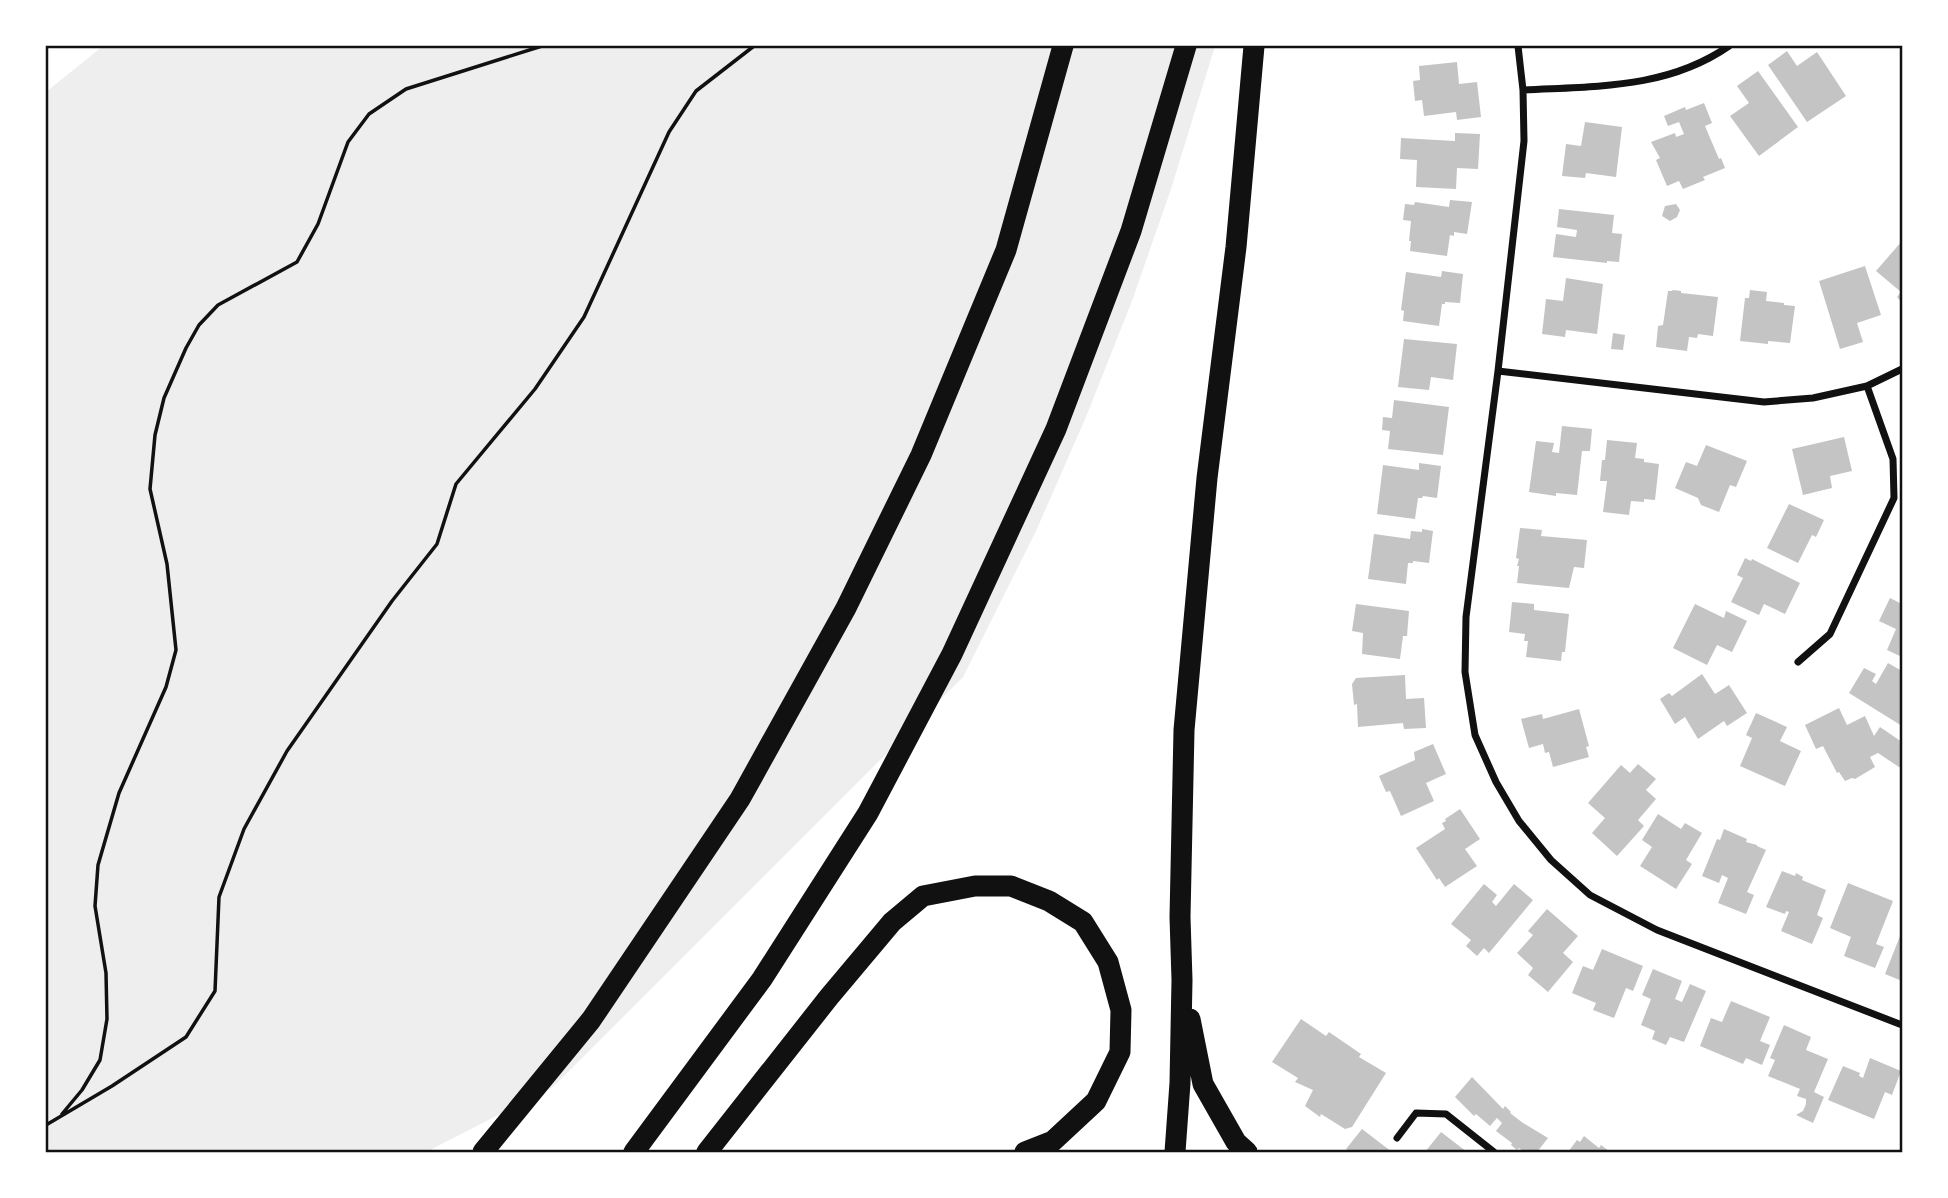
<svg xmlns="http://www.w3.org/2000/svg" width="1948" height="1198" viewBox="0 0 1948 1198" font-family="'Nunito Sans',sans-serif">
	<rect width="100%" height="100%" fill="#fff"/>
	<path fill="#eee" d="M103,46H1215L1171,189L1132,301L1086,417L1036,531L963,677L553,1087L426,1152H46V92Z"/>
	<path fill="#c4c4c4" d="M1787,51L1797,66L1817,52L1846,96L1807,122L1768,65Z
		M1457,62L1459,84L1477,82L1481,117L1457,120L1456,112L1424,116L1422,100L1415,101L1413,81L1420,80L1419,66Z
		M1758,71L1798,127L1759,156L1730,116L1749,103L1737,86Z
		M1704,103L1712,123L1705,126L1719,159L1721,158L1725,168L1703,177L1705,180L1683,189L1679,181L1667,186L1656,160L1660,158L1651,142L1675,133L1676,137L1684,134L1679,122L1668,126L1664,116L1685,107L1686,110Z
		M1585,122L1622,127L1616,177L1586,173L1585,178L1562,176L1566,144L1581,146Z
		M1455,133L1480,134L1478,169L1457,168L1456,189L1416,187L1417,160L1400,159L1401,138L1455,141Z
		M1450,200L1472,202L1467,234L1454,232V236L1450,235L1447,256L1410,251L1411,241H1409L1411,221L1403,220L1405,204L1414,205L1415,202L1449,207Z
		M1676,204L1680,210L1677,217L1670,221L1662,216L1665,206Z
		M1559,209L1614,215L1612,233L1622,234L1619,262L1607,261V263L1553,257L1556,234L1576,237L1577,230L1557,227Z
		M1902,241V303L1897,297L1901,292L1876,271Z
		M1865,266L1881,315L1857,323L1863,342L1840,349L1819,281Z
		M1442,271L1463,274L1460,303L1445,302V304H1442L1439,326L1403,321L1404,311L1401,310L1406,272L1441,277Z
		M1566,278L1603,284L1597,334L1566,330L1565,337L1542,334L1546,299L1563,301Z
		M1673,290L1681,291V293L1718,297L1713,336L1698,334L1697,338L1689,337L1687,351L1656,347L1658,326L1663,325L1668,291H1672Z
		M1750,290L1767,292L1766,301L1784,303V305L1795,306L1790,343L1768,341V344L1740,341L1745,298H1749Z
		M1613,333L1625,335L1623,350L1611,349Z
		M1404,339L1457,344L1453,380L1431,377L1429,390L1398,387Z
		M1394,400L1449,407L1443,455L1388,449L1390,431L1382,430L1383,417L1392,418Z
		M1562,426L1592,429L1590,451H1582L1577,495L1556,493V496L1529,492L1536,441L1554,443L1552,452L1559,453Z
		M1844,437L1852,471L1830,476L1832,488L1803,495L1792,449Z
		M1607,440L1637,443L1635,458L1644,459V462L1659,464L1655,500L1644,499V502L1631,501L1629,515L1603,512L1607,481H1600L1602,460H1605Z
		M1706,445L1747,461L1736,487L1730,485L1719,512L1701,505L1698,498L1675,488L1686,462L1697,466Z
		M1419,463L1441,466L1437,498L1423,496L1422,498H1418L1415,519L1377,514L1383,465L1419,470Z
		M1789,504L1824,520L1816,537L1812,535L1798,563L1767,548Z
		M1520,528L1542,530L1541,536L1587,540L1584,568L1574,567L1569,588L1517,583L1519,566H1517L1519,559L1516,558Z
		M1422,529L1433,531L1429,563L1413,561V563H1408L1406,584L1368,579L1374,534L1410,539L1411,531L1422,532Z
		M1745,558L1751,561L1752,559L1800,583L1785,614L1764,604L1759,615L1731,602L1743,578L1737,575Z
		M1890,598L1902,604V657L1887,650L1896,629L1879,621Z
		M1512,602L1534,604V610L1569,614L1565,652H1562L1561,661L1526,657L1528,641H1524L1525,634L1509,632Z
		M1356,604L1409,611L1407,636H1403L1400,659L1362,654L1363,633L1352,631Z
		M1695,604L1724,618L1726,611L1747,621L1732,652L1717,645L1707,665L1673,648Z
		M1888,663L1902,671V726L1849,693L1864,668L1876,674L1872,681L1876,684Z
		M1702,674L1715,694L1729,685L1747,713L1727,726L1724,721L1698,739L1685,717L1675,724L1660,699L1669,693L1672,696Z
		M1405,675L1406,699L1424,698L1426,728L1404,729L1403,723L1358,727L1357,704L1354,705L1352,684L1356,678Z
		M1839,708L1847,725L1865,716L1874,736L1880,727L1902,742V769L1878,753L1870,757L1875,767L1855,779L1852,778L1845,781L1839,772L1837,773L1823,746L1816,749L1805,725Z
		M1579,709L1589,746L1586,747L1589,757L1553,767L1549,752L1545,753L1543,744L1529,748L1521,719L1542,714L1543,719Z
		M1756,713L1787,727L1780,741L1801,751L1785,786L1740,766L1752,738L1746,735Z
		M1433,744L1446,774L1426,783L1434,801L1401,816L1390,791L1386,792L1379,776L1415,760L1414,752Z
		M1638,764L1656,779L1646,790L1656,799L1638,820L1644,826L1617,856L1592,833L1605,818L1588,803L1621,765L1630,773Z
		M1460,809L1480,839L1465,849L1477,866L1445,887L1439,878L1437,880L1416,848L1445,829L1442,823L1446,821L1445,819Z
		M1658,814L1681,829L1685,823L1702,833L1686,860L1692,864L1676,889L1640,866L1652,847L1642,840Z
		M1724,829L1747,839L1746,842L1757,845V846L1766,850L1747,892L1754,895L1746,914L1718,903L1728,878L1722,875L1719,883L1702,876L1717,839L1720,840Z
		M1782,871L1795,876L1796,873L1803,877L1802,880L1826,890L1817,915L1823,918L1812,944L1781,931L1789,912L1786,911L1785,914L1766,907Z
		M1848,883L1893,901L1876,944L1884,947L1875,968L1844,956L1851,937L1830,928Z
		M1484,884L1497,895L1492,902L1496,906L1514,884L1533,900L1489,953L1484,948L1477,956L1466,946L1471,940L1451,924Z
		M1547,909L1578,936L1563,953L1573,962L1548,992L1528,975L1533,968L1517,953L1533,935L1528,931Z
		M1902,931V981L1885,974Z
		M1602,949L1643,966L1633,991L1626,988L1614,1018L1593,1010L1596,1003L1572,993L1583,966L1593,970Z
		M1653,969L1682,981L1675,999L1682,1002L1690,984L1706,991L1684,1042L1670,1037L1666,1045L1652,1039L1655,1031L1641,1025L1651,999L1642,995Z
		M1731,1001L1770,1017L1760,1041L1770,1045L1762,1065L1746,1058L1743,1064L1700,1046L1711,1018L1722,1022Z
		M1301,1019L1326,1036L1329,1032L1361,1054L1359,1057L1386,1073L1352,1127L1345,1129L1321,1114L1320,1117L1305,1106L1313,1090L1295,1082L1298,1078L1272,1062Z
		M1784,1025L1811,1037L1806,1050L1828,1059L1814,1092L1824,1097L1813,1123L1796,1115L1803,1111L1806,1104V1099L1797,1096L1800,1089L1768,1076L1775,1060L1770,1058Z
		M1870,1058L1901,1071L1892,1095L1885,1092L1874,1119L1828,1100L1843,1066L1860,1073L1859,1076L1863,1078Z
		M1472,1077L1503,1109L1505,1106L1511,1112L1510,1113L1523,1123L1548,1138L1537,1152H1524L1519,1148L1517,1150L1511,1145L1512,1143L1496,1131L1502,1123L1497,1118L1490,1126L1476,1114L1474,1116L1455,1097Z
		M1362,1129L1392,1152H1350L1346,1149Z
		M1441,1132L1467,1152H1425Z
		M1584,1136L1599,1148L1601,1145L1610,1152H1568L1577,1140L1580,1142Z"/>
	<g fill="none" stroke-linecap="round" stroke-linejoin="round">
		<path stroke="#111" stroke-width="3.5" d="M62,1114L82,1090L100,1060L107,1019L106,973L95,906L98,865L119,793L166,687L176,650L167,564L150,489L155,435L164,398L186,348L199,325L218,305L297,262L318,224L348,142L369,114L406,89L542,46
			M46,1125L112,1086L186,1037L215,991L219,897L244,829L287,751L392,601L437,544L456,484L535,389L584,317L669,132L696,91L754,46"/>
		<path stroke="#111" stroke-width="7" d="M1518,46L1523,90L1524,141L1498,371L1466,617L1465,672L1475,735L1496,782L1519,821L1551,860L1590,895L1657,930L1902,1025
			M1523,90C1596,86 1667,89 1729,46
			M1498,371L1764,402L1813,398L1867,386L1902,369
			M1798,662L1830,634L1894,498L1893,459L1867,386
			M1397,1138L1416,1113L1446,1114L1494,1152"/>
		<path stroke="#111" stroke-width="21" d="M1190,1019L1203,1084L1236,1142L1247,1152
			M483,1152L591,1020L740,799L846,608L921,455L1006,250L1063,46
			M634,1152L762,979L868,813L952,654L1056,429L1131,231L1186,46
			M707,1152L829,997L892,922L923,896L975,886H1011L1049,901L1083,922L1108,962L1121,1010L1120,1052L1096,1101L1053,1141L1025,1152
			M1175,1152L1180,1083L1182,980L1180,917L1184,730L1207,478L1236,247L1254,46"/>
	</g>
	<rect width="1948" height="1198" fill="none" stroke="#ffffff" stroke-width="94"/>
	<rect x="47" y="47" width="1854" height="1104" fill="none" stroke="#111" stroke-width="2.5"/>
</svg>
